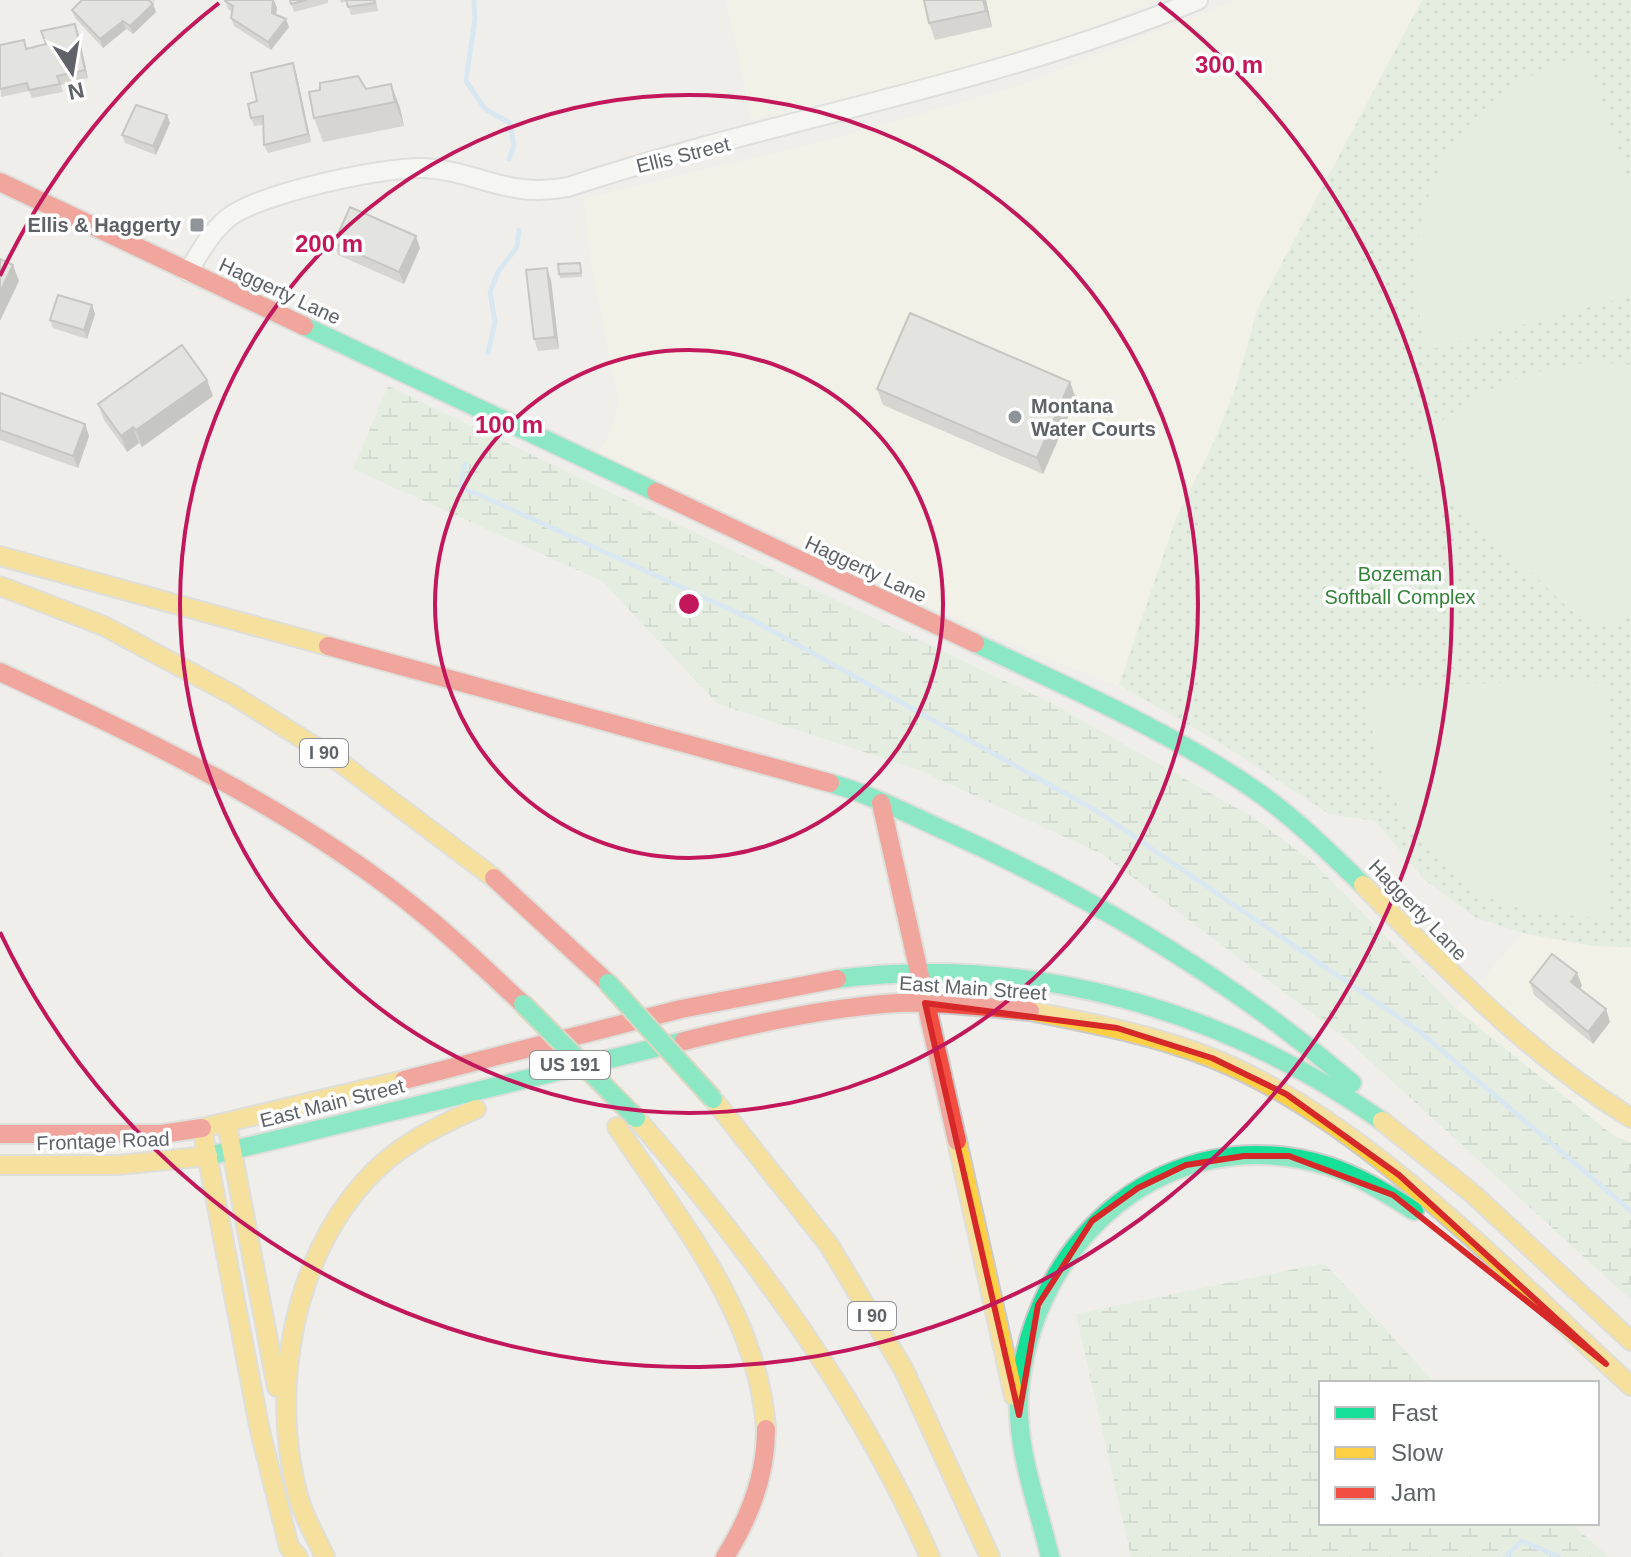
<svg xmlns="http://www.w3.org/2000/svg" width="1631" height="1557" viewBox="0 0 1631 1557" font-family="Arial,sans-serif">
	<defs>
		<pattern id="wetland-marsh" width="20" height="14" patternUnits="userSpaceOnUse" patternTransform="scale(2)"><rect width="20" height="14" fill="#d8ebd6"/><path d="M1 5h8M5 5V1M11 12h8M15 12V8" fill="none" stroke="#b2c2b1"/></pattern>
		<pattern id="park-dots" width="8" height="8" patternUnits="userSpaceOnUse" patternTransform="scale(2)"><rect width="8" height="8" fill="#d8ebd6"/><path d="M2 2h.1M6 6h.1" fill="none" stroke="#b2c2b1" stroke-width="1.8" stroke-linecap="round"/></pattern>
	</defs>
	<rect width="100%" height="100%" fill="#efeeea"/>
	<path fill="#f7f3e4" d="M726,0H1161L1013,58L752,120Z
		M1236,0H1422L1258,308L1235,389L1127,690L1010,643L598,453L609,435L619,404L591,264L584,199L855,133L1021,85Z
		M1523,933L1594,946L1631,947V1143L1614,1136L1456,1009Z"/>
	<path fill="url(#wetland-marsh)" d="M388,386L1051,703L1254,818L1315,864L1456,1009L1614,1136L1631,1143V1300L1347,1040L1102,854L919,770L718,704L602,581L353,469Z
		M1324,1263L1435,1383H1321V1523H1571L1608,1557H1131L1076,1314Z"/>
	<path fill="url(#park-dots)" d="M1422,0H1631V947L1594,946L1523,933L1476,918L1426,881L1375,821L1329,814L1227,747L1119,685L1175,521L1213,444L1235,389L1258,308Z"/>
	<path fill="#d8ebd6" d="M1587,55L1631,187V296L1428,350C1388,221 1450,87 1587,55Z
		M1601,362L1631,365V610L1622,623L1589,627L1406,456C1457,396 1522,367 1601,362Z
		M1592,679L1609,693L1610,919C1576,916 1541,914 1508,905C1489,900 1470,885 1455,874C1394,826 1374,763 1366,688Z"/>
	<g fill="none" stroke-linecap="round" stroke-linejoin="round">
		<path stroke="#bfe0f9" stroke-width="5" d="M474,0L475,19L466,81L485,109L510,123L514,146L509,159
			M488,353L495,322L490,292L498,272L517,247L519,230
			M465,464L460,488L480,495L751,619L1095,810L1419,1031L1631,1211
			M1505,1557L1522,1541L1559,1557"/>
		<g stroke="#cbcccc" stroke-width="22">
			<path id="street" d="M188,272C200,252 210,233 228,218C257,194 385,166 424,168C479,171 506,199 568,187C778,118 992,85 1198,0"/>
		</g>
		<g stroke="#cacacb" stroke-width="22">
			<path id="fast" d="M304,326L656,492
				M975,643C1069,688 1166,729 1252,788C1293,816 1328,851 1363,885
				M830,783C870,794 910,815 948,832C1095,898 1230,979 1352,1083
				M837,979C1031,954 1223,1009 1382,1121
				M208,1156L684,1041
				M1050,1557C1038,1505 1016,1450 1019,1396C1031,1239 1168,1117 1328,1166C1359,1176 1386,1193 1414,1211"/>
		</g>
		<g stroke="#cacacb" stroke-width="22">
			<path id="slow" d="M0,556L328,646
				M0,586L104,626L233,695L341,763L494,878
				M1363,885C1448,970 1528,1054 1631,1118
				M1030,1011C1091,1023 1154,1035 1212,1058C1365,1119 1510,1276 1631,1386
				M713,1099L829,1245L904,1370L990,1557
				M636,1118C751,1250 859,1396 930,1557
				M1382,1121L1473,1194L1631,1341
				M617,1127C678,1218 759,1315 766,1429
				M228,1130L277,1387
				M957,1141L1014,1396
				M0,1165H118L208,1156
				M298,1557L289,1547L260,1431L202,1128L404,1080
				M325,1557C316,1537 304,1518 298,1496C270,1392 292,1262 365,1181C395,1147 435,1127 476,1109"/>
		</g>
		<g stroke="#cacacb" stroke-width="22">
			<path id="jam" d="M0,182L304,326
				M656,492L975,643
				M328,646L830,783
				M0,672C147,740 297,810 423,914C458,942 490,974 523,1004
				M881,803L957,1141
				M494,878L608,983
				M684,1041C749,1025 816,1010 883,1004C932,1000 982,1007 1030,1011
				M404,1080L681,1009L837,979
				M0,1134H161L202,1128
				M725,1557C749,1519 766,1474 766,1429"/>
		</g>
		<use href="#street" stroke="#fdfcfc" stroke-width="18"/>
		<use href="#fast" stroke="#16e098" stroke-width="18"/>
		<use href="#slow" stroke="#ffcf43" stroke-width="18"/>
		<use href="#jam" stroke="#f24e42" stroke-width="18"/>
		<path stroke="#e4e4e4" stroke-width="5" stroke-dasharray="2 10" stroke-linecap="butt" d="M0,1553L8,1557"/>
		<g stroke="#c8b996" stroke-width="22" stroke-linecap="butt">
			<path id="fast-bridge" d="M608,983L713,1099
				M523,1004L636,1118"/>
		</g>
		<use href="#fast-bridge" stroke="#16e098" stroke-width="18"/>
	</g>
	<path fill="#b8b7b5" d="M155,0L152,3L156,12L133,34L126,29L103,48L75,18L72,10Z
		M290,0H328V3L294,12Z
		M340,0H376L378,11L351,15L347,1L341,3Z
		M986,0L992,27L935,40L929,23Z
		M225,1L277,8L276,15L289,27L271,50L234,26L231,18L232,12L228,9Z
		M78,32L88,78L61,85L63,92L32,98L29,91L1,97L0,45L27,49L46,44Z
		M296,72L311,142L268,153L264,145L263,125L254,126L251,118L257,101Z
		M391,84L400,108L404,126L323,142L314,118L366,89Z
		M167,115L170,123L156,155L125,143L122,135Z
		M334,243L420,248L404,284L338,255Z
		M580,263L582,277L560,278L559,274Z
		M551,280L559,349L538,351L534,339Z
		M92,305L95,314L87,339L53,328L50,320Z
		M1070,382L1076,399L1043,474L883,405L877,389Z
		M0,393L85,424L89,436L78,468L0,440Z
		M213,396L142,447L139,443L127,452L104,420L98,404Z
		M1577,973L1582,986L1579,989L1606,1009L1610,1022L1593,1044L1534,995L1530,982Z"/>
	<path fill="#969594" d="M274,0L277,8L275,21L272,13Z
		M983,0H986L992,27L986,11Z
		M153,4L156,12L133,34L130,26Z
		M286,19L289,27L271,50L268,42Z
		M123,21L126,29L103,48L100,39Z
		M75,24L78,32L88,78L85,70Z
		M293,63L296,72L311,142L308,134Z
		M391,84L400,108L404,126L395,102Z
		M167,115L170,123L156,155L153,146Z
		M416,236L420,248L404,284L399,272Z
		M13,265L19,281L0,321V292Z
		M547,268L551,280L559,349L555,337Z
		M92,305L95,314L87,339L84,330Z
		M207,380L213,396L142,447L136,430Z
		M1070,382L1076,399L1043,474L1037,458Z
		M85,424L89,436L78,468L73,456Z
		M133,427L139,443L127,452L121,436Z
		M1577,973L1582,986L1575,994L1571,982Z
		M1606,1009L1610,1022L1593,1044L1588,1032Z"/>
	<path fill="#d6d5d3" stroke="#969594" stroke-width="2" d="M82,0H148L153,4L130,26L123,21L100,39L72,10Z
		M225,0H273L272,13L286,19L268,42L231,18L233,6L225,1Z
		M290,0H307L291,4Z
		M346,0H374L375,3L348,7Z
		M924,0H983L986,11L929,23Z
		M75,24L85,70L57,76L60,84L29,90L27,83L0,89V45L24,40L26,49L46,44L41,31Z
		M293,63L308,134L264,145L263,116L251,118L248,104L257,101L251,73Z
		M358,76L366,89L391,84L395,102L314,118L309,92L320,90V83Z
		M136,105L167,115L153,146L122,135Z
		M350,207L416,236L399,272L334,243Z
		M0,259L13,265L0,292Z
		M580,263L581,273L559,274L558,264Z
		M547,268L555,337L534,339L526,270Z
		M58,295L92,305L84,330L50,320Z
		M910,313L1070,382L1037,458L877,389Z
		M182,345L207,380L136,430L133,427L121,436L98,404Z
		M0,393L85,424L73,456L0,430Z
		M1552,954L1577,973L1571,982L1606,1009L1588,1032L1530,982Z"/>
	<path d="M0 0H1631V1557H0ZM925,1003L1117,1028L1212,1058L1286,1094L1399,1175L1606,1364L1393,1195L1289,1156H1244L1186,1165L1138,1188L1092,1221L1038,1305L1019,1415Z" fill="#efeeea" fill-opacity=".55" fill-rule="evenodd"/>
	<path fill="none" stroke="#d62828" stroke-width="6" stroke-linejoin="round" d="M925,1003L1117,1028L1212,1058L1286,1094L1399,1175L1606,1364L1393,1195L1289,1156H1244L1186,1165L1138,1188L1092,1221L1038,1305L1019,1415Z"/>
	<g fill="none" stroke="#c2185b" stroke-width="4">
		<circle cx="689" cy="604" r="254"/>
		<circle cx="689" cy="604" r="509"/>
		<path d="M0 276A763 763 0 0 1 219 3M1159 3A763 763 0 1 1 0 932"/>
	</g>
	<g fill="#919496" stroke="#fff" stroke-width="3">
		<rect x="189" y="217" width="16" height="16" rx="4"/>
		<circle cx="1015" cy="417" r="8"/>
	</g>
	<g text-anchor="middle" stroke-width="7" stroke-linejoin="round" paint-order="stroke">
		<g fill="#fff" stroke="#8f9295" stroke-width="2">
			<rect x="300" y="739" width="48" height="28" rx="6"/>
			<rect x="530" y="1051" width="80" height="28" rx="6"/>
			<rect x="848" y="1302" width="48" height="28" rx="6"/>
		</g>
		<g font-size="18" font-weight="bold" fill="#5f6368">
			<text x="324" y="759">I 90</text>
			<text x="570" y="1071">US 191</text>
			<text x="872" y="1322">I 90</text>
		</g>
		<g font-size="20" fill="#5f6368" stroke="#fff">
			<text transform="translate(683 155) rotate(-14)" y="7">Ellis Street</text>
			<text transform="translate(280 291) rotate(25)" y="7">Haggerty Lane</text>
			<text transform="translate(866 569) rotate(25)" y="7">Haggerty Lane</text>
			<text transform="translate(1418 910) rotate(46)" y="7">Haggerty Lane</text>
			<text transform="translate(973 988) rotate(4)" y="7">East Main Street</text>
			<text transform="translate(332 1103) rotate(-14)" y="7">East Main Street</text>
			<text transform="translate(103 1141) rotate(-2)" y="7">Frontage Road</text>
		</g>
		<g font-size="20" font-weight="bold" fill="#5f6368" stroke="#fff" text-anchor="end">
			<text x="181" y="232">Ellis &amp; Haggerty</text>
			<text x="1031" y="413" text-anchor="start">Montana<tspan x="1031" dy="23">Water Courts</tspan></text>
		</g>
		<g font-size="20" fill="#348238" stroke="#fff">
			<text x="1400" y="581">Bozeman<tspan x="1400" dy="23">Softball Complex</tspan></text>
		</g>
	</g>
	<circle cx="689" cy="604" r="12" fill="#c2185b" stroke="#fff" stroke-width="4"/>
	<g font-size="24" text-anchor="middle" font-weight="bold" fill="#c2185b" stroke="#fff" stroke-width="7" stroke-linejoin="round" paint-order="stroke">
		<text x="1229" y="73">300 m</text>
		<text x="329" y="252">200 m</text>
		<text x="509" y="433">100 m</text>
	</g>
	<rect x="1319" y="1381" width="280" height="144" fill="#ffffff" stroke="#bfc1c3" stroke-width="2"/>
	<rect x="1335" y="1407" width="40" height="12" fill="#16e098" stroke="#bfc1c3" stroke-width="2"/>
	<text x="1391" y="1421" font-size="24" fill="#5f6368">Fast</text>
	<rect x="1335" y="1447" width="40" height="12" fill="#ffcf43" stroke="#bfc1c3" stroke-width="2"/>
	<text x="1391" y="1461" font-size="24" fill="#5f6368">Slow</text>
	<rect x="1335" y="1487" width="40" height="12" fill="#f24e42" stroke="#bfc1c3" stroke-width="2"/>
	<text x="1391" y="1501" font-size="24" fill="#5f6368">Jam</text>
	<g transform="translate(72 72) rotate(168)" stroke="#ffffff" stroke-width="6" paint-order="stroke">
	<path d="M0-6L14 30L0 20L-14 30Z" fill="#5f6368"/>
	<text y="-12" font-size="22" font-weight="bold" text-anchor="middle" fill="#5f6368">N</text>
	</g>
</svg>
